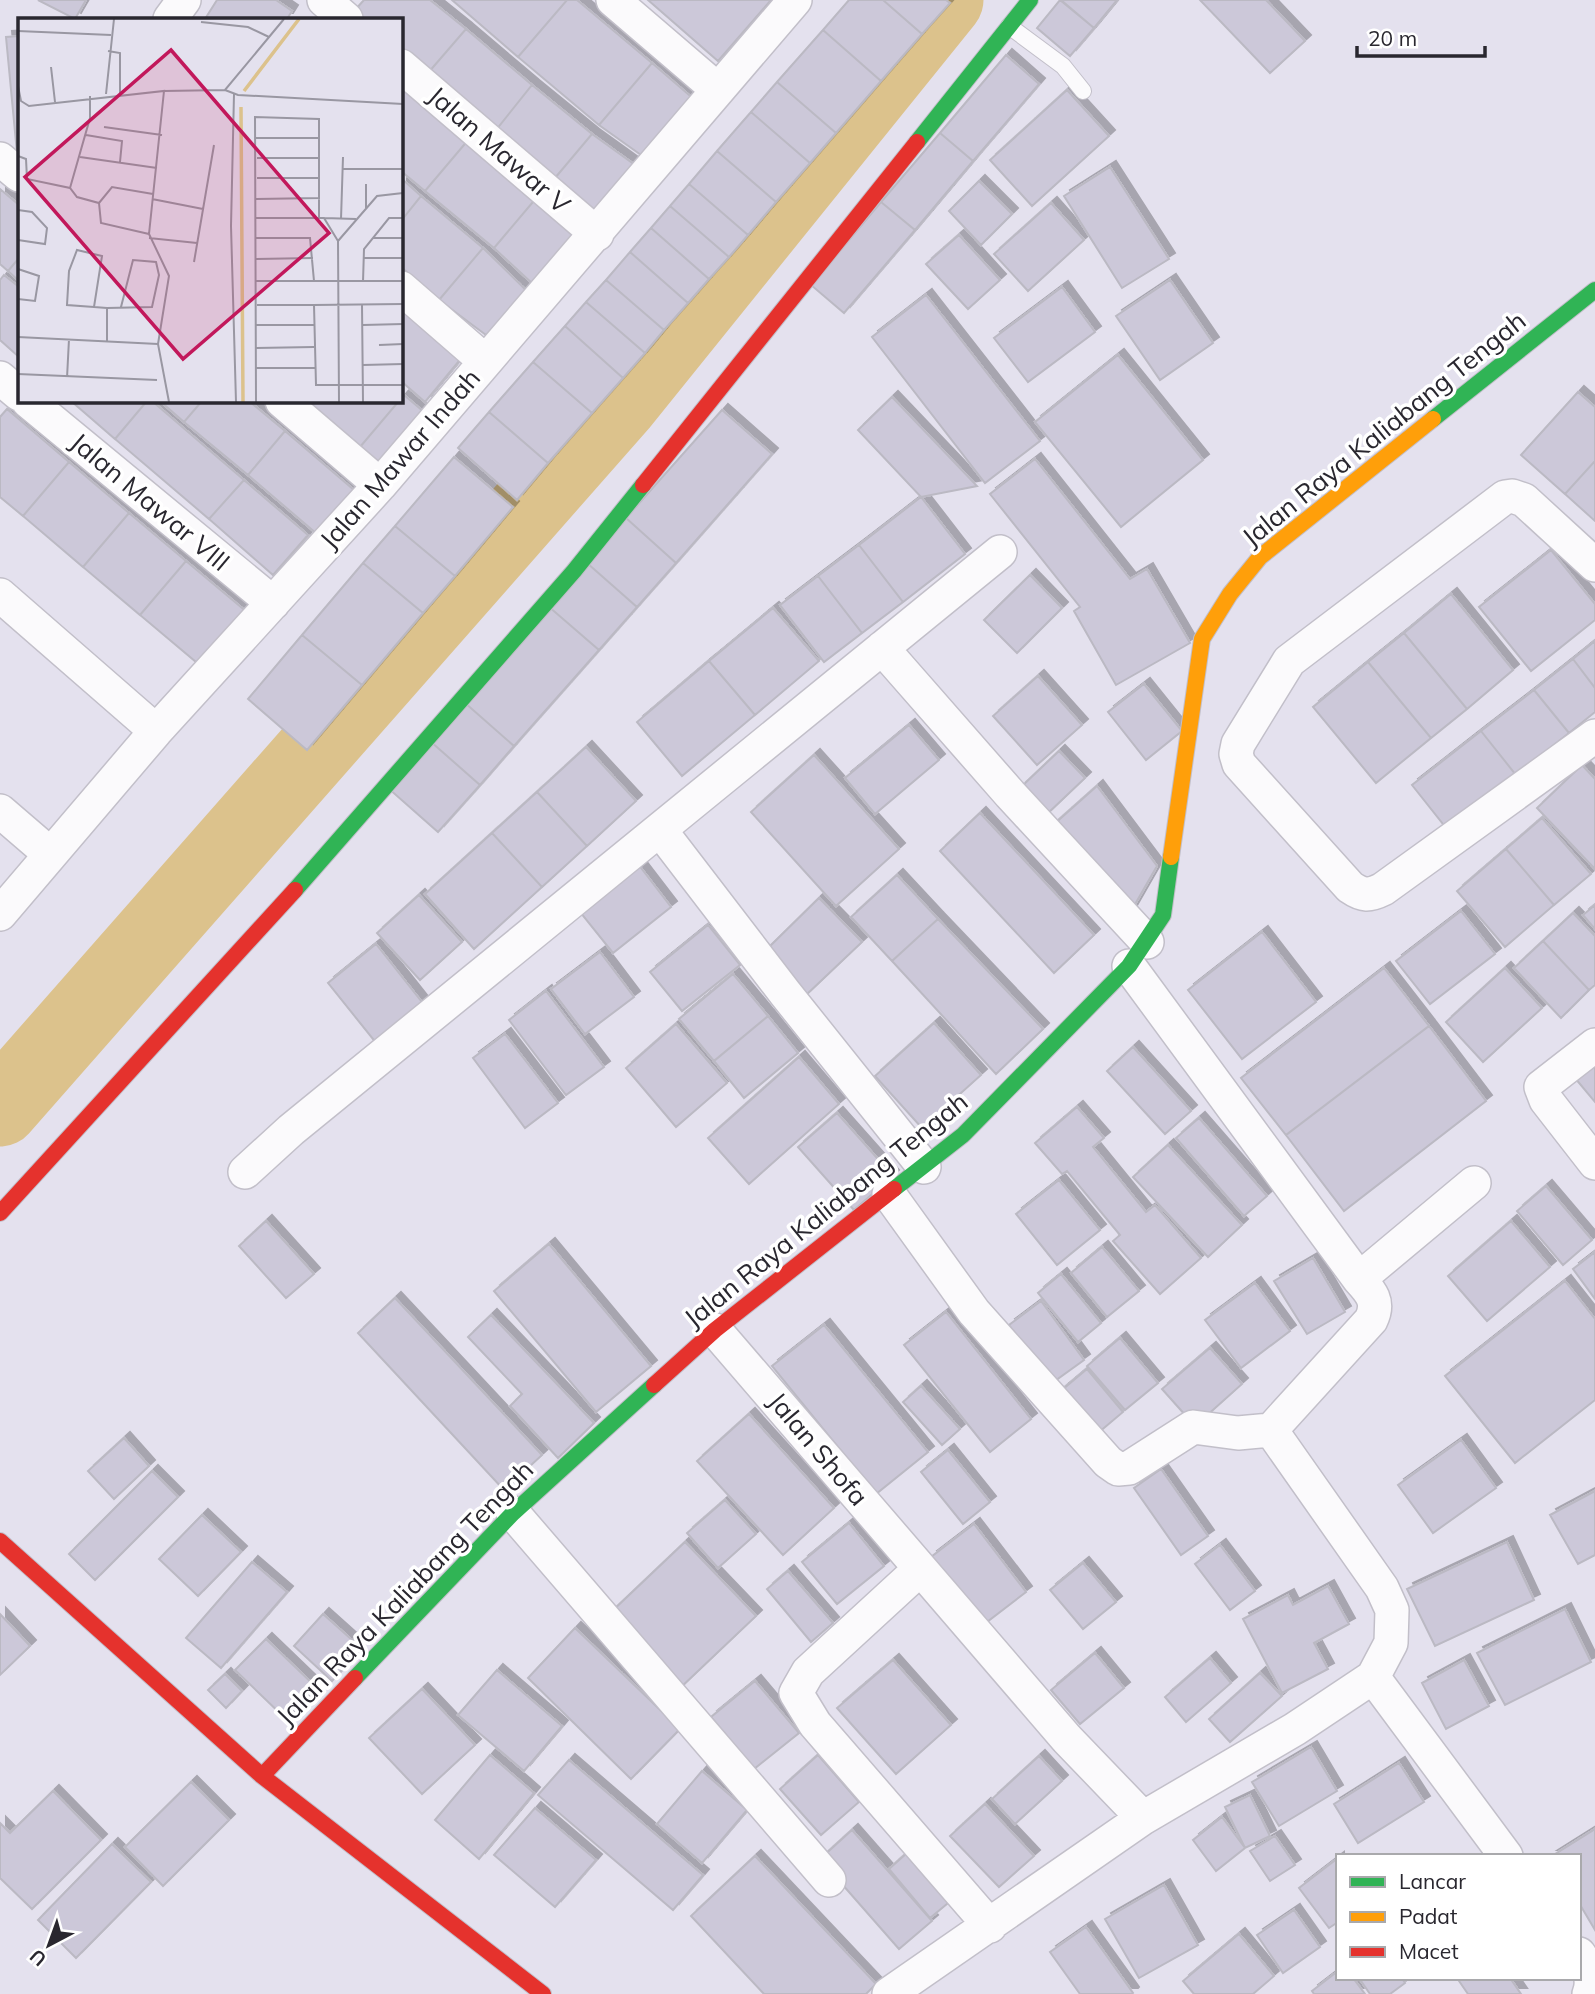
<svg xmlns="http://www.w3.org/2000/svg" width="1595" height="1994" viewBox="0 0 1595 1994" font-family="Mulish,sans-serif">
	<defs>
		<filter id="shadow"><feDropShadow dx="6" dy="-6" stdDeviation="0" flood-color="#0004"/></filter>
	</defs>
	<rect width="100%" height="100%" fill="#e4e1ee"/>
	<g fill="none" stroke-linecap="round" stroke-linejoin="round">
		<path stroke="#dcc28c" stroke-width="77" d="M0,1108L620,403L945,0"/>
	</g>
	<path fill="#ccc8d9" stroke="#bbb9c3" stroke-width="2" filter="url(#shadow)" d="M38,0H86L75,19Z
		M217,0H276L292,11L287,19H205Z
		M364,0H430L466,29L428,73L401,50V19H363L354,11Z
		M452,0H567L518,57Z
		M567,0H577L652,63L599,125L518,57Z
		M648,0H771L718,61Z
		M849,0H883L922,34L881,81L823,30Z
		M883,0H946L950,3L922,34Z
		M1060,0L1094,28L1070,56L1037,28Z
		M1061,0H1117L1094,28Z
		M1200,0H1266L1305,41L1270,73Z
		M466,29L532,85L496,130L428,73Z
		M823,30L881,81L836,133L777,82Z
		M19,36V153H17L6,37Z
		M1006,55L1039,84L973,161L940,133Z
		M652,63L696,101L648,160L599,125Z
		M777,82L836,133L810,163L751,112Z
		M401,83L469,139L425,191L401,171Z
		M532,85L592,134L555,178L496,130Z
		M1067,90L1109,136L1032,206L990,160Z
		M751,112L810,163L776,202L717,151Z
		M940,133L973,161L915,230L881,202Z
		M592,134L635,165L599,215L555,178Z
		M469,139L538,196L494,248L425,191Z
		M717,151L776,202L748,235L689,184Z
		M1110,167L1169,259L1122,288L1064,196Z
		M401,178L421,196L401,221Z
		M979,181L1012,214L981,245L949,211Z
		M689,184L748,235L729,257L670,206Z
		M0,189L19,205V258L8,271L0,264Z
		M421,196L483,248L439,300L401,267V221Z
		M538,196L577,236L534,285L494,248Z
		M881,202L915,230L844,313L811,285Z
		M1051,203L1084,240L1028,291L994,254Z
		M670,206L729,257L709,279L651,228Z
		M651,228L709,279L688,303L630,252Z
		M959,235L1000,280L968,309L926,264Z
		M483,248L529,293L486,335L439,300Z
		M630,252L688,303L664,330L606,280Z
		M19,258V281L8,271Z
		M4,275L19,287V357L0,340V280Z
		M606,280L664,330L645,353L586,302Z
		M1170,280L1213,343L1160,380L1116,316Z
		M1062,287L1095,332L1028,382L994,338Z
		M926,295L1040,441L985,483L872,337Z
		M401,302L464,355L425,402L401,381Z
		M586,302L645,353L623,378L565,326Z
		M565,326L623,378L592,413L533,362Z
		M1118,355L1203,460L1121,527L1035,422Z
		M533,362L592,413L548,463L489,412Z
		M1578,392L1595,407V461L1565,494L1521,455Z
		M404,395L424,412L380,463L360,447Z
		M892,397L977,486L921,497L858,430Z
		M71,401H147L115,439Z
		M147,401H152L244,480L209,519L115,439Z
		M160,401H202L184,422Z
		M202,401H249L285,431L248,475L184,422Z
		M306,401H399L360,447Z
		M7,409L69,462L23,516L0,497V417Z
		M722,410L772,454L676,563L626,518Z
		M489,412L548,463L517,500L458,448Z
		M285,431L354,490L317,534L248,475Z
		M454,457L513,507L455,576L395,526Z
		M1035,459L1130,579L1147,569L1190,643L1116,685L1074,611L1080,607L990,494Z
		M1595,461V521L1565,494Z
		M69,462L129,513L83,567L23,516Z
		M244,480L308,535L273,575L209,519Z
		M921,497L965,554L903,602L859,545Z
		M129,513L186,561L140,615L83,567Z
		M626,518L676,563L637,607L587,563Z
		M395,526L455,576L423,613L363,563Z
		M859,545L903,602L862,633L818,576Z
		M1551,550L1595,604V620L1531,671L1479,607Z
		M186,561L248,613L202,667L140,615Z
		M363,563L423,613L362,685L302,635Z
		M587,563L637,607L599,650L548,606Z
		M1030,575L1062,608L1017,653L984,620Z
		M818,576L862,633L824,662L780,605Z
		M1451,594L1513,670L1467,709L1404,633Z
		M548,606L599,650L514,746L464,702Z
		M773,608L819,661L755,715L709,661Z
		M1404,633L1467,709L1431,738L1368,662Z
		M302,635L362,685L307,750L248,699Z
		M1595,641V688L1573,659Z
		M1573,659L1595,688V712L1569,733L1534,690Z
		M709,661L755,715L682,776L637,722Z
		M1368,662L1431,738L1376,783L1313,707Z
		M1038,676L1082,725L1037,765L993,716Z
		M1144,684L1182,731L1146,760L1108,712Z
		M1534,690L1569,733L1516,775L1481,731Z
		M464,702L514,746L480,785L430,741Z
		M909,725L939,760L875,814L845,778Z
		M1481,731L1516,775L1447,829L1412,785Z
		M430,741L480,785L438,832L388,788Z
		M586,747L636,801L587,846L537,792Z
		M1059,751L1085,778L1046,815L1020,788Z
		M814,755L899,849L836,906L751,812Z
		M1582,765L1595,779V869L1537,808Z
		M1097,786L1157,866L1130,913L1052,826Z
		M537,792L587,846L542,887L492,833Z
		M980,813L1094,935L1054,973L940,851Z
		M1542,818L1591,874L1554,905L1506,849Z
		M492,833L542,887L474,949L425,894Z
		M1506,849L1554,905L1505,947L1457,891Z
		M638,864L671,907L613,953L580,912Z
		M897,875L938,919L892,961L851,917Z
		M419,895L462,942L420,980L377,933Z
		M819,898L862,942L805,996L763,953Z
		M1595,905V929L1583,915Z
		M1461,911L1495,954L1430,1004L1396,961Z
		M1573,913L1595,936V985L1589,990L1543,941Z
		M938,919L1043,1029L996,1074L892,961Z
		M708,925L740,965L682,1011L650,972Z
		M1262,932L1316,1002L1242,1059L1188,990Z
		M1543,941L1589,990L1561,1018L1514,968Z
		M376,944L429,1011L381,1049L328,983Z
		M600,952L634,997L585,1034L551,989Z
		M1384,968L1429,1026L1286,1135L1241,1078Z
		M1505,968L1542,1008L1483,1062L1446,1022Z
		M733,974L768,1016L714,1061L679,1019Z
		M546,991L604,1067L566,1095L509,1020Z
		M768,1016L798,1053L744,1098L714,1061Z
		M934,1023L981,1075L922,1128L875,1076Z
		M676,1024L727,1083L676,1127L626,1068Z
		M1429,1026L1486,1101L1344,1211L1286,1135Z
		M505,1034L558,1103L525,1128L473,1058Z
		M1133,1047L1191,1111L1165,1134L1107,1071Z
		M799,1057L839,1104L749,1184L708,1138Z
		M1595,1061V1102L1575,1078Z
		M1077,1107L1104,1138L1093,1147L1146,1212L1155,1205L1201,1258L1160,1294L1113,1241L1120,1235L1067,1171L1062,1174L1035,1143Z
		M837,1113L893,1176L854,1210L798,1147Z
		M1199,1118L1267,1196L1244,1216L1176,1138Z
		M1168,1145L1242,1225L1208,1257L1133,1177Z
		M1059,1180L1100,1230L1057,1265L1016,1214Z
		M1546,1186L1592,1240L1563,1265L1517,1211Z
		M266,1221L314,1274L286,1298L239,1246Z
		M1511,1221L1550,1267L1487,1321L1448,1276Z
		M549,1244L651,1366L596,1412L494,1291Z
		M1102,1247L1139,1291L1107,1317L1071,1273Z
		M1595,1252V1299L1573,1269Z
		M1313,1258L1345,1312L1307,1334L1274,1281Z
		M1061,1274L1101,1323L1078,1342L1038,1293Z
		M1565,1281L1595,1319V1400L1515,1463L1445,1376Z
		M1255,1283L1290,1331L1241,1368L1205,1320Z
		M395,1298L542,1455L504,1490L358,1333Z
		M1041,1301L1084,1360L1052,1383L1009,1325Z
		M946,1312L1031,1419L990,1452L904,1345Z
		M491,1315L594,1423L558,1458L510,1406L522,1394L468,1337Z
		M824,1325L928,1452L876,1494L772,1366Z
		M1120,1338L1158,1383L1125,1410L1087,1366Z
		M1210,1348L1242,1384L1195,1426L1162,1389Z
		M1087,1369L1123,1412L1092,1438L1056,1395Z
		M921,1386L960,1429L942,1445L903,1402Z
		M749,1414L834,1508L783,1555L697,1461Z
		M124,1438L149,1466L114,1499L88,1471Z
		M1461,1440L1496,1488L1433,1533L1398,1485Z
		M948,1450L990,1502L963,1524L921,1472Z
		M1161,1469L1208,1536L1181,1555L1134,1488Z
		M152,1471L178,1497L95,1580L69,1554Z
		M1595,1491V1555L1578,1564L1550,1515Z
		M725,1500L756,1534L718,1568L687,1533Z
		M202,1515L241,1552L198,1596L159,1559Z
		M849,1523L884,1566L837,1604L802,1562Z
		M974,1524L1026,1592L983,1625L931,1557Z
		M685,1542L756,1616L678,1690L607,1616Z
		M1507,1542L1534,1600L1435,1646L1407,1589Z
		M1220,1545L1255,1591L1230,1610L1195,1564Z
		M252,1562L287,1592L221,1668L186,1638Z
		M1083,1563L1116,1602L1083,1629L1050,1590Z
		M788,1571L833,1623L811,1642L767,1589Z
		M1328,1586L1349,1624L1314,1643L1328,1669L1282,1693L1243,1619L1288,1595L1293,1605Z
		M1565,1609L1591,1662L1505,1705L1477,1653Z
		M0,1614L30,1646L0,1675Z
		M323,1614L361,1648L332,1681L294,1646Z
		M575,1628L680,1729L631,1779L528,1678Z
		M266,1639L317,1688L286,1719L235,1670Z
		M1095,1653L1124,1688L1080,1724L1051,1690Z
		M1210,1658L1231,1683L1186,1722L1165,1697Z
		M893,1660L951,1725L896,1774L837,1708Z
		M1464,1660L1489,1706L1446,1729L1422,1683Z
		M497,1670L562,1726L524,1771L458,1715Z
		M1260,1673L1282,1696L1230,1742L1209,1719Z
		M225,1674L242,1691L226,1708L208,1690Z
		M755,1681L799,1733L754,1769L711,1717Z
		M422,1689L475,1745L422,1794L369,1738Z
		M1311,1747L1337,1791L1279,1826L1252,1782Z
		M490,1755L534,1793L479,1859L435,1820Z
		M818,1755L859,1802L821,1835L780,1789Z
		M1039,1756L1062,1781L1015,1824L992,1799Z
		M569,1760L703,1875L673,1910L538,1795Z
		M1399,1763L1424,1802L1358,1843L1334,1804Z
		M702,1771L747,1810L702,1863L657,1824Z
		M191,1782L229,1820L163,1886L125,1847Z
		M53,1791L101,1840L32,1909L0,1878V1823L10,1833Z
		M1250,1795L1270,1836L1245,1848L1225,1807Z
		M985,1804L1034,1856L999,1887L950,1836Z
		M535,1808L596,1860L555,1907L494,1855Z
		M1222,1817L1245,1848L1216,1871L1193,1840Z
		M1595,1829V1930L1579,1903V1856H1552Z
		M852,1830L932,1921L899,1949L820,1859Z
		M1275,1836L1295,1865L1270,1881L1250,1851Z
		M112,1844L151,1882L76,1958L38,1920Z
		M916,1845L959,1894L930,1918L889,1869Z
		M755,1856L876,1984L866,1994H764L691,1916Z
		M1338,1858V1922L1329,1928L1299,1888Z
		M1164,1885L1198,1945L1139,1978L1105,1919Z
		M1294,1910L1320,1947L1283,1973L1257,1935Z
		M1086,1927L1133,1993L1132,1994H1080L1050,1952Z
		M1239,1934L1274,1976L1253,1994H1194L1183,1981Z
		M1338,1971V1978H1353L1365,1994H1314L1312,1991Z
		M1359,1978H1402L1405,1983L1390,1994H1370Z
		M1457,1978H1510L1521,1994H1468Z"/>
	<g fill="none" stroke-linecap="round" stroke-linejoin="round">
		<g stroke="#c2bfc9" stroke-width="18">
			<path id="lane" d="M1009,26L1063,66L1083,91"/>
		</g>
		<g stroke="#c2bfc9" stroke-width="36">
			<path id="street" d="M324,0L346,19
				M613,0L718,90
				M170,19L184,0
				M401,66L597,234
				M0,159L19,175
				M401,288L485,361
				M0,378L19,394
				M28,401L273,603
				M282,401L380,485
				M1595,565L1524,500L1512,496L1505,497L1289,661L1238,744L1236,754L1239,764L1350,887C1363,896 1369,896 1383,889L1595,736
				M0,595L156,731
				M882,648L1010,794L1147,942
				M0,811L50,854
				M660,830L785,993L924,1167
				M0,914L156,731L380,485L795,0
				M1129,966L1359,1279C1371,1292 1380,1302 1371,1320L1271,1430
				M1595,1045L1541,1087L1546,1100L1595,1163
				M245,1172L291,1130L1000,552
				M889,1194L974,1312L1108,1462L1118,1469L1129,1468L1193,1427L1238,1433L1271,1430L1382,1588L1392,1610L1391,1643L1373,1677L1295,1729L1143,1818L889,1994
				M1359,1279L1474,1183
				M715,1330L1067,1739L1143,1818
				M513,1513L829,1880
				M919,1570L808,1672L796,1693L815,1724L990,1926
				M1373,1677L1506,1856
				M1579,1954C1588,1967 1595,1979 1589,1994"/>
		</g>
		<g stroke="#c2bfc9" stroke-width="18">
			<path id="fast" d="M917,142L1030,0
				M1433,419L1595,290
				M295,890L574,571L643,485
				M894,1189L963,1135L1129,966L1163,915L1171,857
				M355,1678L513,1513L654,1385"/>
		</g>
		<g stroke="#c2bfc9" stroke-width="18">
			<path id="slow" d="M1171,857L1202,639L1230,594L1260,557L1433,419"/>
		</g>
		<g stroke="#c2bfc9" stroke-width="18">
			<path id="jam" d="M643,485L917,142
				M0,1213L295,890
				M654,1385L715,1330L894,1189
				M0,1541L262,1776
				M355,1678L262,1776L543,1994"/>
		</g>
		<use href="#lane" stroke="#fbfafc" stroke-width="16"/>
		<use href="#street" stroke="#fbfafc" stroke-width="33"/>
		<use href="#fast" stroke="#30b455" stroke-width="16"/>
		<use href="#slow" stroke="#ff9f0a" stroke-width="16"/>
		<use href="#jam" stroke="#e5322d" stroke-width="16"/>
	</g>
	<g text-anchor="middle" stroke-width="7" stroke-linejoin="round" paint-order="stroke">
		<g font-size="26" fill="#29272f" stroke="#fff">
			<text transform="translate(499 150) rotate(41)" y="9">Jalan Mawar V</text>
			<text transform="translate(1384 429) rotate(-39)" y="9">Jalan Raya Kaliabang Tengah</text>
			<text transform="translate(400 459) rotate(-49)" y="9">Jalan Mawar Indah</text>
			<text transform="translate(150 502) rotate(40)" y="9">Jalan Mawar VIII</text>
			<text transform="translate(826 1210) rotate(-39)" y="9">Jalan Raya Kaliabang Tengah</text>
			<text transform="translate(818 1449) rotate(50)" y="9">Jalan Shofa</text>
			<text transform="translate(405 1593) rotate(-46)" y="9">Jalan Raya Kaliabang Tengah</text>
		</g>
	</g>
	<g transform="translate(18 18)">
		<rect width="385" height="385" fill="#e4e1ee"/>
		<path fill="none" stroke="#dcc28c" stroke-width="3.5" d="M226,73L281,1M223,89L225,384"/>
		<path fill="none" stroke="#9997a2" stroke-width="2" d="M183,4L230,9L251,19M0,13L93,17M90,33L102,35V75M33,49L37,84M0,68L3,83L11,88L146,73L131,216L151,258L140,326L151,384M207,72L220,77L385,86M146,73L207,72L266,1M88,76L96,1M216,76L213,208L218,384M86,109L144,117M68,117L104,123L102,144M238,120H302M0,138L8,141L9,161L52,170L59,179L81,185L94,169L135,176M62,139L139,150M239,140H302M325,151H385M239,160H302M52,170L72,100V78M134,181L185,191M238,181L302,180M81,185L83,205L131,216M348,190V166M0,192L14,194L29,210L27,226L0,222M238,200H306L320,223M306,200L338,201M323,201L325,139M131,220L179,225M238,220H292L296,263M355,220H385M320,223L321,384M320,223L359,178L385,175M346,240H385M238,241L295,240M176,244L196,127M0,251L21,258L17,283L0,281M238,263H385M345,264L346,231L371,200H385M385,286L296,287L298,367H385M239,287H296M344,287L345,384M76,289L84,238L59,232L51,253L49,287L76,289L89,290L134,289L141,257L138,244L115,242L103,289M238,307H297M345,307L385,306M0,319L140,326M89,323V290M361,327L385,326M238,330L296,329M345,347L385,346M238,350H298M0,356L139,362M49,360L51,321M238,384L237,99L301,101V200"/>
		<path fill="#c2185b" fill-opacity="0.15" stroke="#c2185b" stroke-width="3.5" d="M153,32L311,215L165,341L7,159Z"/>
		<rect width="385" height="385" fill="none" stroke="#29272f" stroke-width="3.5"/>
	</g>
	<rect x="1336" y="1854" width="245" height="126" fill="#ffffff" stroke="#a9a9ac" stroke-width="2"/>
	<rect x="1350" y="1877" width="35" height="10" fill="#30b455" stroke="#a9a9ac" stroke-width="2"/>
	<text x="1399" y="1889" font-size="21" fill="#29272f">Lancar</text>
	<rect x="1350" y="1912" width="35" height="10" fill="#ff9f0a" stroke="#a9a9ac" stroke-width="2"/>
	<text x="1399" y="1924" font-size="21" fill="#29272f">Padat</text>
	<rect x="1350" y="1947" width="35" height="10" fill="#e5322d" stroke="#a9a9ac" stroke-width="2"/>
	<text x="1399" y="1959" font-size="21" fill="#29272f">Macet</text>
	<g transform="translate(49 1945) rotate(221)" stroke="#ffffff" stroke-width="5" paint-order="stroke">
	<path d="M0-5L12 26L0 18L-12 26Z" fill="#29272f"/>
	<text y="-10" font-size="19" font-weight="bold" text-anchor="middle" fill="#29272f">U</text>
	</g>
	<path d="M1357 46v10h128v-10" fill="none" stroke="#29272f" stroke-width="3.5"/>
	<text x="1368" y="46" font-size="21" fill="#29272f" stroke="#ffffff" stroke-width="5" paint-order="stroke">20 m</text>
</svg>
